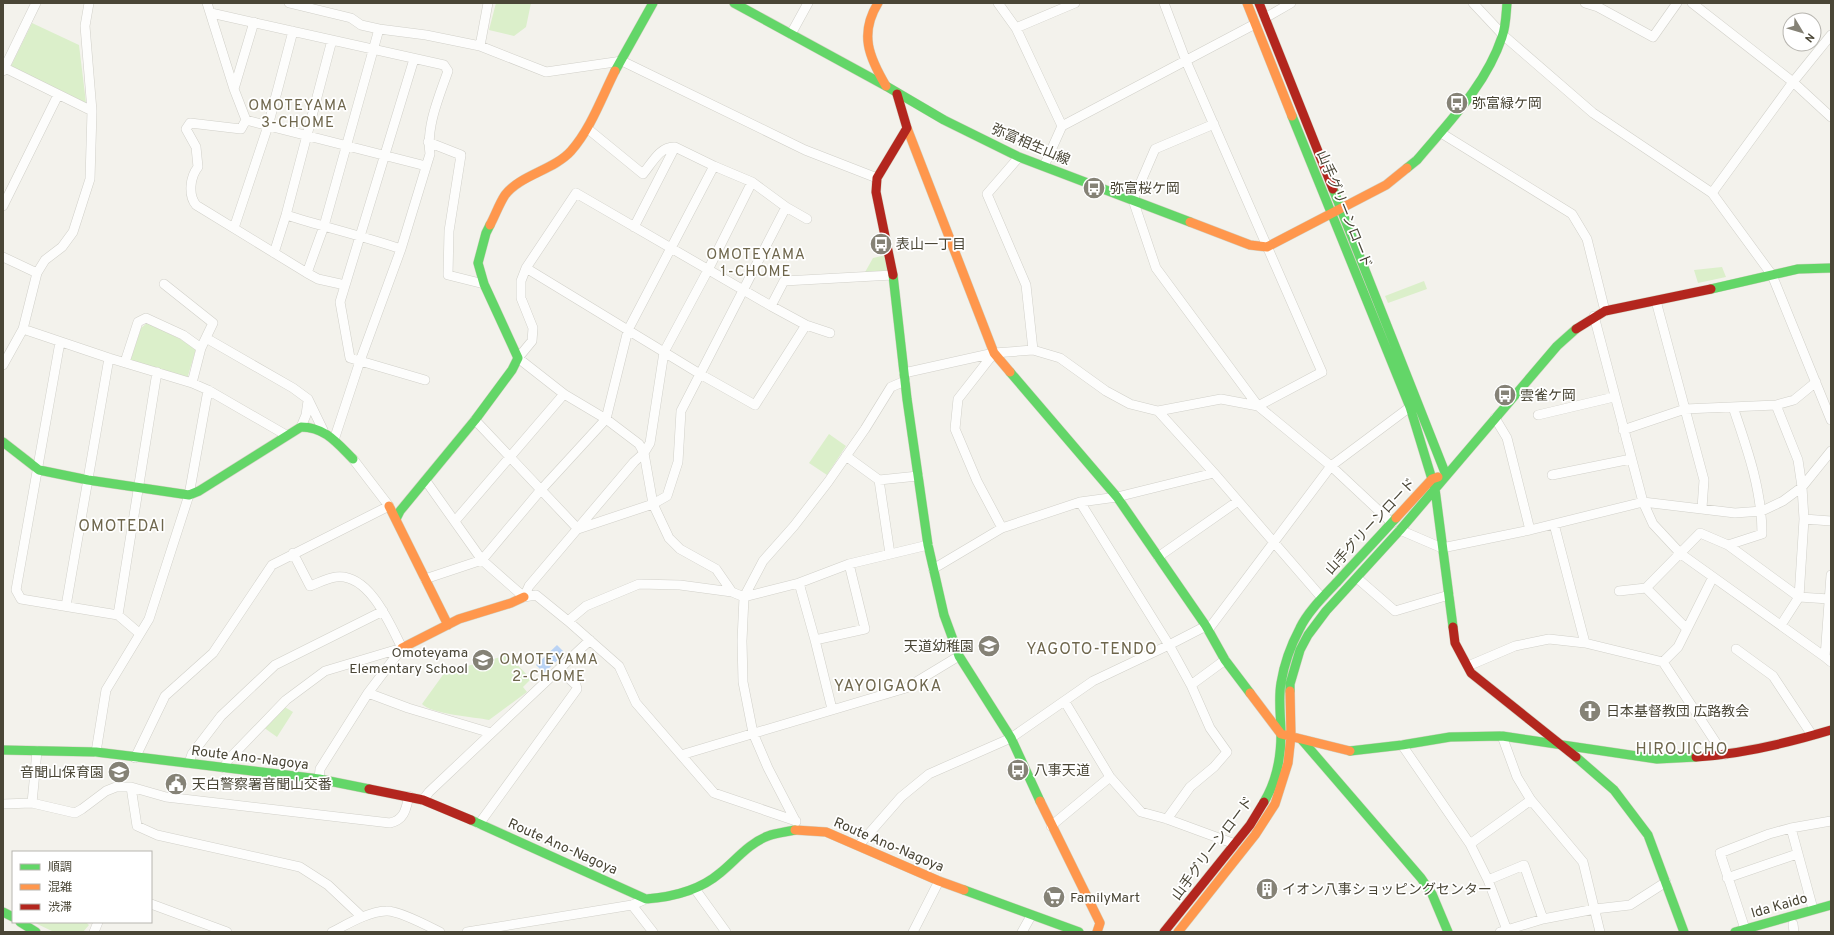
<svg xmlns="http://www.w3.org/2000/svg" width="1834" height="935" viewBox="0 0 1834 935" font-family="Overpass,'Noto Sans JP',sans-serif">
	<rect width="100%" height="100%" fill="#f3f2ec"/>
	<path fill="#dbefca" d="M496,3H531L526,27L514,36L489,30Z
		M32,23L79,45L86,103L11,66Z
		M886,255L889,272L864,274L873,258Z
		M1722,267L1726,277L1698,283L1694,270Z
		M1424,281L1427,289L1388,303L1385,296Z
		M147,323L180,339L196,349L187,379L130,361L141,328Z
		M829,434L846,446L827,475L809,463Z
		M508,655L531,679L523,687L527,692L489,720C475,717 431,714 422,704L445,672Z
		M283,706L293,712L277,737L263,727Z
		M33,922H86L89,925L83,932H54Z"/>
	<path fill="#bad3f4" d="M557,645L565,653L544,673L536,665Z"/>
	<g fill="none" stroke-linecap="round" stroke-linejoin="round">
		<g stroke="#d1d0c9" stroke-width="10">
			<path id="street" d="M207,3L234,89L246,120
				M289,3L351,18L361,25L379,29L426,35L480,46L546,72L622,61L805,150L877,178
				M998,3L1016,28L1062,126
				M1473,3L1503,35L1593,113L1712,193L1772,275L1831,420
				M1585,3L1598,7L1653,37L1677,3
				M1692,3L1793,82L1831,117
				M211,13L444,65L448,71C439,97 426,126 430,154L401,249L360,361L334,440
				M1265,18L1291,3
				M1016,28L1075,3
				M791,34L808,3
				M480,46L488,3
				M414,59L340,302L350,358L425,380
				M3,67L92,111
				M3,71L36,3
				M234,89L254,22
				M1214,124L1155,149L1133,200L1156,268L1258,406L1331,466L1392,523
				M588,129L643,174C652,163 660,146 675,147L714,166L752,182L786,207L807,219
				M1441,133L1572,214L1587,239L1605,311
				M428,142L461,155L449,231L448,275L484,284
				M1019,157L987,194L1026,285L1033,350
				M1044,166L1062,126L1255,24
				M1712,193L1793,82L1831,35
				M3,206L58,95
				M286,215C324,227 363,236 401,249
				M634,227L675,147
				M234,228L268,126L293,31
				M274,253L286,215L332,40
				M3,257L37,273
				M526,268L700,374L755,405L806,325
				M307,273L324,226L379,29
				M164,284L213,323L201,348L192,383
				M345,285L318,279L307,273L196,205C188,195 190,177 198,167L196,147L186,129L190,123L241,129L246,120L426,166
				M1656,301L1704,480L1702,508
				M771,306L784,281L893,275
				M1594,316L1643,502L1653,524L1681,554L1825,657
				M23,329L109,358L192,383L208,390L286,435
				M206,338L293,388L308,399L323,430
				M60,342L16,590L21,599L118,615L139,633
				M994,353L958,399L955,429L977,481L1002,528
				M125,362L138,322L146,318L183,335L201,348
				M3,365L23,329L37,273L45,260L62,247L73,232L90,179L92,111L85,26L89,3
				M904,373L994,353L1033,350L1060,358L1106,391L1130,404L1158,411L1221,399L1258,406L1322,372L1186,61L1164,3
				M1776,405L1798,460L1802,487L1804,519L1799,597L1781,625
				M1158,411L1214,473
				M1538,415L1614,397
				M1495,418L1507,438L1530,530
				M475,420L578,529L653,504L667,496L678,462L681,411L786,207
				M301,427L306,415L308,401
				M1623,430L1685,409L1776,405L1794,400L1816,382
				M846,456L879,480L918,476
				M1552,475L1631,459
				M879,480L890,554
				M426,481L482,560L524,597L536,595L568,621L619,666L636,703L714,793L796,821
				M1080,502L1169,645L1191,685L1210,728L1227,752L1214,767L1190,787L1167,819
				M1804,519L1831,521
				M455,521L564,394
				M1554,524L1585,643
				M1400,530L1442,548L1530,530L1643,502L1735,513L1762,511L1783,501L1802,487L1831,451
				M1728,545L1762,534C1762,490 1747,448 1733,407
				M293,553L310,586C318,583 328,578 336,577C369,573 390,624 402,648
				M1158,557L1238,501
				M933,569L1002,528L1080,502L1117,497L1214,473L1322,598
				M1831,575L1825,657L1831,662
				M1357,578L1395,611L1449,595
				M425,579L482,560L539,492L606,419L628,330L714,166
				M799,583L815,640L832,709
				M1646,588L1687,629
				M1619,591L1646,588L1700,533L1728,545L1799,597L1829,599
				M732,592L716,569L680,549L669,538L653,504L644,453L639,444L606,419L564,394L518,358L532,341L533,328L521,298V281L526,268L576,193L771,306L806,325L830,333
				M524,597L529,586L634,462L644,453L650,443L664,352L708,270L752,182
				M66,606L109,358
				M118,615L157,372
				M568,621L586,606L639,584L680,585L732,592L744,597L799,583L849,564L928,545
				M1208,630L1331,466L1410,407
				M815,640L865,629L849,564
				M1736,649L1773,676L1812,735
				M1663,662L1678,647L1713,577
				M1468,666L1515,646L1549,639L1585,643L1663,662L1724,755
				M1191,685L1225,660
				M368,693L408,708L491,733
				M1065,702L1110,777L1141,812L1167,819L1235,844
				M1502,736L1517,777L1531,800L1583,862L1600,932
				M1402,745L1470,844L1488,880L1507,930
				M96,752L106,690L149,619L189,495L208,390
				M681,755L906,688L959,656
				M135,758L165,696L213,653L272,565L389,506L353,459
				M189,763L192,754L221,716L275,665L383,611
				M224,768L228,760L286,700L325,671L402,648
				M319,779L320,769L368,693L402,648
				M131,787L137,826L157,835L300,867L328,885L362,917
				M423,800L429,792L590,640
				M32,803L37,751
				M3,804L32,803L75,813L82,809L106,791L116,787H131L166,797L390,823C405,820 406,808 409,796
				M796,822L768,768L753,733L743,682L742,641L744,597L763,561L794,526L828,482L865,429L891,387L905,381
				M479,824L577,689L576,685L559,669
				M1051,826L1110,777
				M1791,828L1813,909
				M1470,844L1531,800
				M859,845L901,797L929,774L1011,738L1093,681L1169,645L1206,626
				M1727,878L1797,854
				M1488,880L1524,865L1543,919
				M695,889L726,932
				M151,904L227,932
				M632,905L653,932
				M1793,924L1794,932
				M1745,929L1720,853L1769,834L1791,828L1831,821
				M94,932L98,922
				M332,932C348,924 367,912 386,911C398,910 428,926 440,932
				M467,932L632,905L646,899
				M913,932L939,881
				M1022,932L1031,916
				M1500,932L1543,919L1595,909L1630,905L1666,882"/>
		</g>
		<g stroke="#d3d1c2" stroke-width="10">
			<path id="fast" d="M734,3L886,86L944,120L1019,157L1190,222
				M615,71L653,3
				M1292,116L1410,407L1435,489L1453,627
				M1407,168L1417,160C1449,122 1486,85 1502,37C1506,26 1506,14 1507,3
				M1333,189L1446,475
				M893,275L907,399L928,545L944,615L959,656L1011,738L1040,801
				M1711,289L1798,269L1831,268
				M1010,372L1117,497L1206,626L1225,660L1250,693
				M3,442L39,470L88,480L189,495L199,491L301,427C325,427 337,443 353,459
				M396,519L400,511L475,420L512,370L518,358L484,284L478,263L486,233L490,225
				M1290,691V684L1300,650L1308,635L1326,611L1400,530L1557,346L1576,329
				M1302,740L1421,878L1432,894L1448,932
				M3,750L96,752L319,779L369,789
				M1350,751L1402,745L1450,737L1502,736L1657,759L1696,757
				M1576,757L1614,790L1648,835L1684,932
				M1264,802C1276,782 1281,757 1281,734C1281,717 1278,700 1281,683C1284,664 1291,645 1300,628C1308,611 1325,595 1338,581C1357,560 1377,539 1396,518
				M471,820L646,899C673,897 699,891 720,873C735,861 749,843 768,836C776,833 786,832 795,830
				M964,890L1079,932
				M3,912L13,917
				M20,922L36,932
				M1735,932L1831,905"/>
		</g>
		<g stroke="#d3d1c2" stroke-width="10">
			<path id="slow" d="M878,3C859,34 869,57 886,86
				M1247,3L1292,116
				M907,128L994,353L1010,372
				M1190,222L1250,245L1267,247L1386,185L1407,168
				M490,225C495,216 499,204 505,195C520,175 554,170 571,151C591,128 601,99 615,71
				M389,506L448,625
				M1396,518L1432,479L1438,477
				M402,648L459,619L511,603L524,597
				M1250,693L1281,734L1350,751
				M1040,801L1100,923L1097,932
				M795,830L826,832L939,881L964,890
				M1178,932L1255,835L1275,804L1288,763L1291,736L1290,691"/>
		</g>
		<g stroke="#d3d1c2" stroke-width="10">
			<path id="jam" d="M1259,3L1333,189
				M893,275L876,192L877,178L907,128L897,94
				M1576,329L1605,311L1711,289
				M1453,627L1455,643L1471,673L1576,757
				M1696,757C1742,754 1788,743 1831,730
				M369,789L423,800L471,820
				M1164,932L1250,825L1264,802"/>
		</g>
		<use href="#street" stroke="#fdfdfc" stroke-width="9"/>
		<use href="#fast" stroke="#63d668" stroke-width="9"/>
		<use href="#slow" stroke="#ff974d" stroke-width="9"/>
		<use href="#jam" stroke="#b3261e" stroke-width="9"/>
	</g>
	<defs>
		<g id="bus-disc" transform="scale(1.15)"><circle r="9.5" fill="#858276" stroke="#fff"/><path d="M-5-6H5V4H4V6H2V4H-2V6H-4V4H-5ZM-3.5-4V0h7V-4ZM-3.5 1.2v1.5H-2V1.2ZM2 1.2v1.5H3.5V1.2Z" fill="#fff"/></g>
		<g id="school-disc" transform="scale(1.15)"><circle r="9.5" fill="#858276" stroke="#fff"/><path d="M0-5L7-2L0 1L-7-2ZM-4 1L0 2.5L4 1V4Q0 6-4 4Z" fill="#fff"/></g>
		<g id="church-disc" transform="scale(1.15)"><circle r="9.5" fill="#858276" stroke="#fff"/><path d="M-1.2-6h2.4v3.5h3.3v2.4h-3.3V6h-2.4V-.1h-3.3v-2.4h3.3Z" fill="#fff"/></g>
		<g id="civic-disc" transform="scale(1.15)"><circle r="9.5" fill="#858276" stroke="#fff"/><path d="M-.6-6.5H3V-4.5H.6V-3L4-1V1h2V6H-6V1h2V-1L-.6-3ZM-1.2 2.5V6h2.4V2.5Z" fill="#fff"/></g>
		<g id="building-disc" transform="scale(1.15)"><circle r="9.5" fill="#858276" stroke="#fff"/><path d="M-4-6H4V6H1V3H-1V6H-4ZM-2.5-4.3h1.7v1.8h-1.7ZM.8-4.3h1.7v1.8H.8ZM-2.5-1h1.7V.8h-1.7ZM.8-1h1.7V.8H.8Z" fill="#fff"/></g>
		<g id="supermarket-disc" transform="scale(1.15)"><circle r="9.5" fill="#858276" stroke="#fff"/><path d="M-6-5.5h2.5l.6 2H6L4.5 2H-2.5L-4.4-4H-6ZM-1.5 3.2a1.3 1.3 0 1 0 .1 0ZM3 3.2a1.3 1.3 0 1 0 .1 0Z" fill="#fff"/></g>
	</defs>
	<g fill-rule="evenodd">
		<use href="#bus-disc" x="1457" y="103"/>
		<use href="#bus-disc" x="1094" y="188"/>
		<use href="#bus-disc" x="881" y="244"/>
		<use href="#bus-disc" x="1505" y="395"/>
		<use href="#school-disc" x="989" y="646"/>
		<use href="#school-disc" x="483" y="660"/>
		<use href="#church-disc" x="1590" y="711"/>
		<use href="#bus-disc" x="1018" y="770"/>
		<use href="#school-disc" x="119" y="772"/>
		<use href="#civic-disc" x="176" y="784"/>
		<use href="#building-disc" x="1267" y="889"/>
		<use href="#supermarket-disc" x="1054" y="897"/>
	</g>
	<g text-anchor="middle" stroke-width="3.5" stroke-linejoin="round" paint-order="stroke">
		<g font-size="14" fill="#4a4636" stroke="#fff" text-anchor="start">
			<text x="1472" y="108">弥富緑ケ岡</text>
			<text x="1110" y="193">弥富桜ケ岡</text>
			<text x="896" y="249">表山一丁目</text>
			<text x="1520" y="400">雲雀ケ岡</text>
			<text x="974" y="651" text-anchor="end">天道幼稚園</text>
			<text x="468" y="657" text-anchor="end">Omoteyama<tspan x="468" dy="16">Elementary School</tspan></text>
			<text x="1606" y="716">日本基督教団 広路教会</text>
			<text x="1034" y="775">八事天道</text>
			<text x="104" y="777" text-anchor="end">音聞山保育園</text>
			<text x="192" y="789">天白警察署音聞山交番</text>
			<text x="1282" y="894">イオン八事ショッピングセンター</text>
			<text x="1070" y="902">FamilyMart</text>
		</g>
		<g font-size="14" fill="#4a4636" stroke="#fff">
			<text transform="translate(1031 144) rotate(23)" y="5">弥富相生山線</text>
			<text transform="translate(1345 209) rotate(68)" y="5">山手グリーンロード</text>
			<text transform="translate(1370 526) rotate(-47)" y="5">山手グリーンロード</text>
			<text transform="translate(250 757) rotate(7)" y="5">Route Ano-Nagoya</text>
			<text transform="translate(889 844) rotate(23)" y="5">Route Ano-Nagoya</text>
			<text transform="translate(563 846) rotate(24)" y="5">Route Ano-Nagoya</text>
			<text transform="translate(1212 848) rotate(-53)" y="5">山手グリーンロード</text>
			<text transform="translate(1779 905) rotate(-16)" y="5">Ida Kaido</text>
		</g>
		<g font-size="15" letter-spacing="1" fill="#6e664c" stroke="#fff">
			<text x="298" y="110">OMOTEYAMA<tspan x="298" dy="17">3-CHOME</tspan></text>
			<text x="756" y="259">OMOTEYAMA<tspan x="756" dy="17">1-CHOME</tspan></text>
			<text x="549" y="664">OMOTEYAMA<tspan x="549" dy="17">2-CHOME</tspan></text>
		</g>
		<g font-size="16" letter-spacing="1" fill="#6e664c" stroke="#fff">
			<text x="122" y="531">OMOTEDAI</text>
			<text x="1092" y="654">YAGOTO-TENDO</text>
			<text x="888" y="691">YAYOIGAOKA</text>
			<text x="1682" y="754">HIROJICHO</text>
		</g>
	</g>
	<rect width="1834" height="935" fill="none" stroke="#4a4636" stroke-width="8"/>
	<rect x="12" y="851" width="140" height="72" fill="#ffffff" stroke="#b7b5af"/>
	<rect x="20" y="864" width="20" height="6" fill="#63d668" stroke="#b7b5af"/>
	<text x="48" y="871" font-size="12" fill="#4a4636">順調</text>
	<rect x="20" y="884" width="20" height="6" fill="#ff974d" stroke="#b7b5af"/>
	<text x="48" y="891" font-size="12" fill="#4a4636">混雑</text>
	<rect x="20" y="904" width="20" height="6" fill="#b3261e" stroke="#b7b5af"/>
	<text x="48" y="911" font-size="12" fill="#4a4636">渋滞</text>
	<g transform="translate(1802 32) rotate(128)"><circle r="19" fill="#ffffff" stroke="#b7b5af"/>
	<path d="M0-3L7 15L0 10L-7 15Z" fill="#858276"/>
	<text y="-6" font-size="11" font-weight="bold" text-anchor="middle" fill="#4a4636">N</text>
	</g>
</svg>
